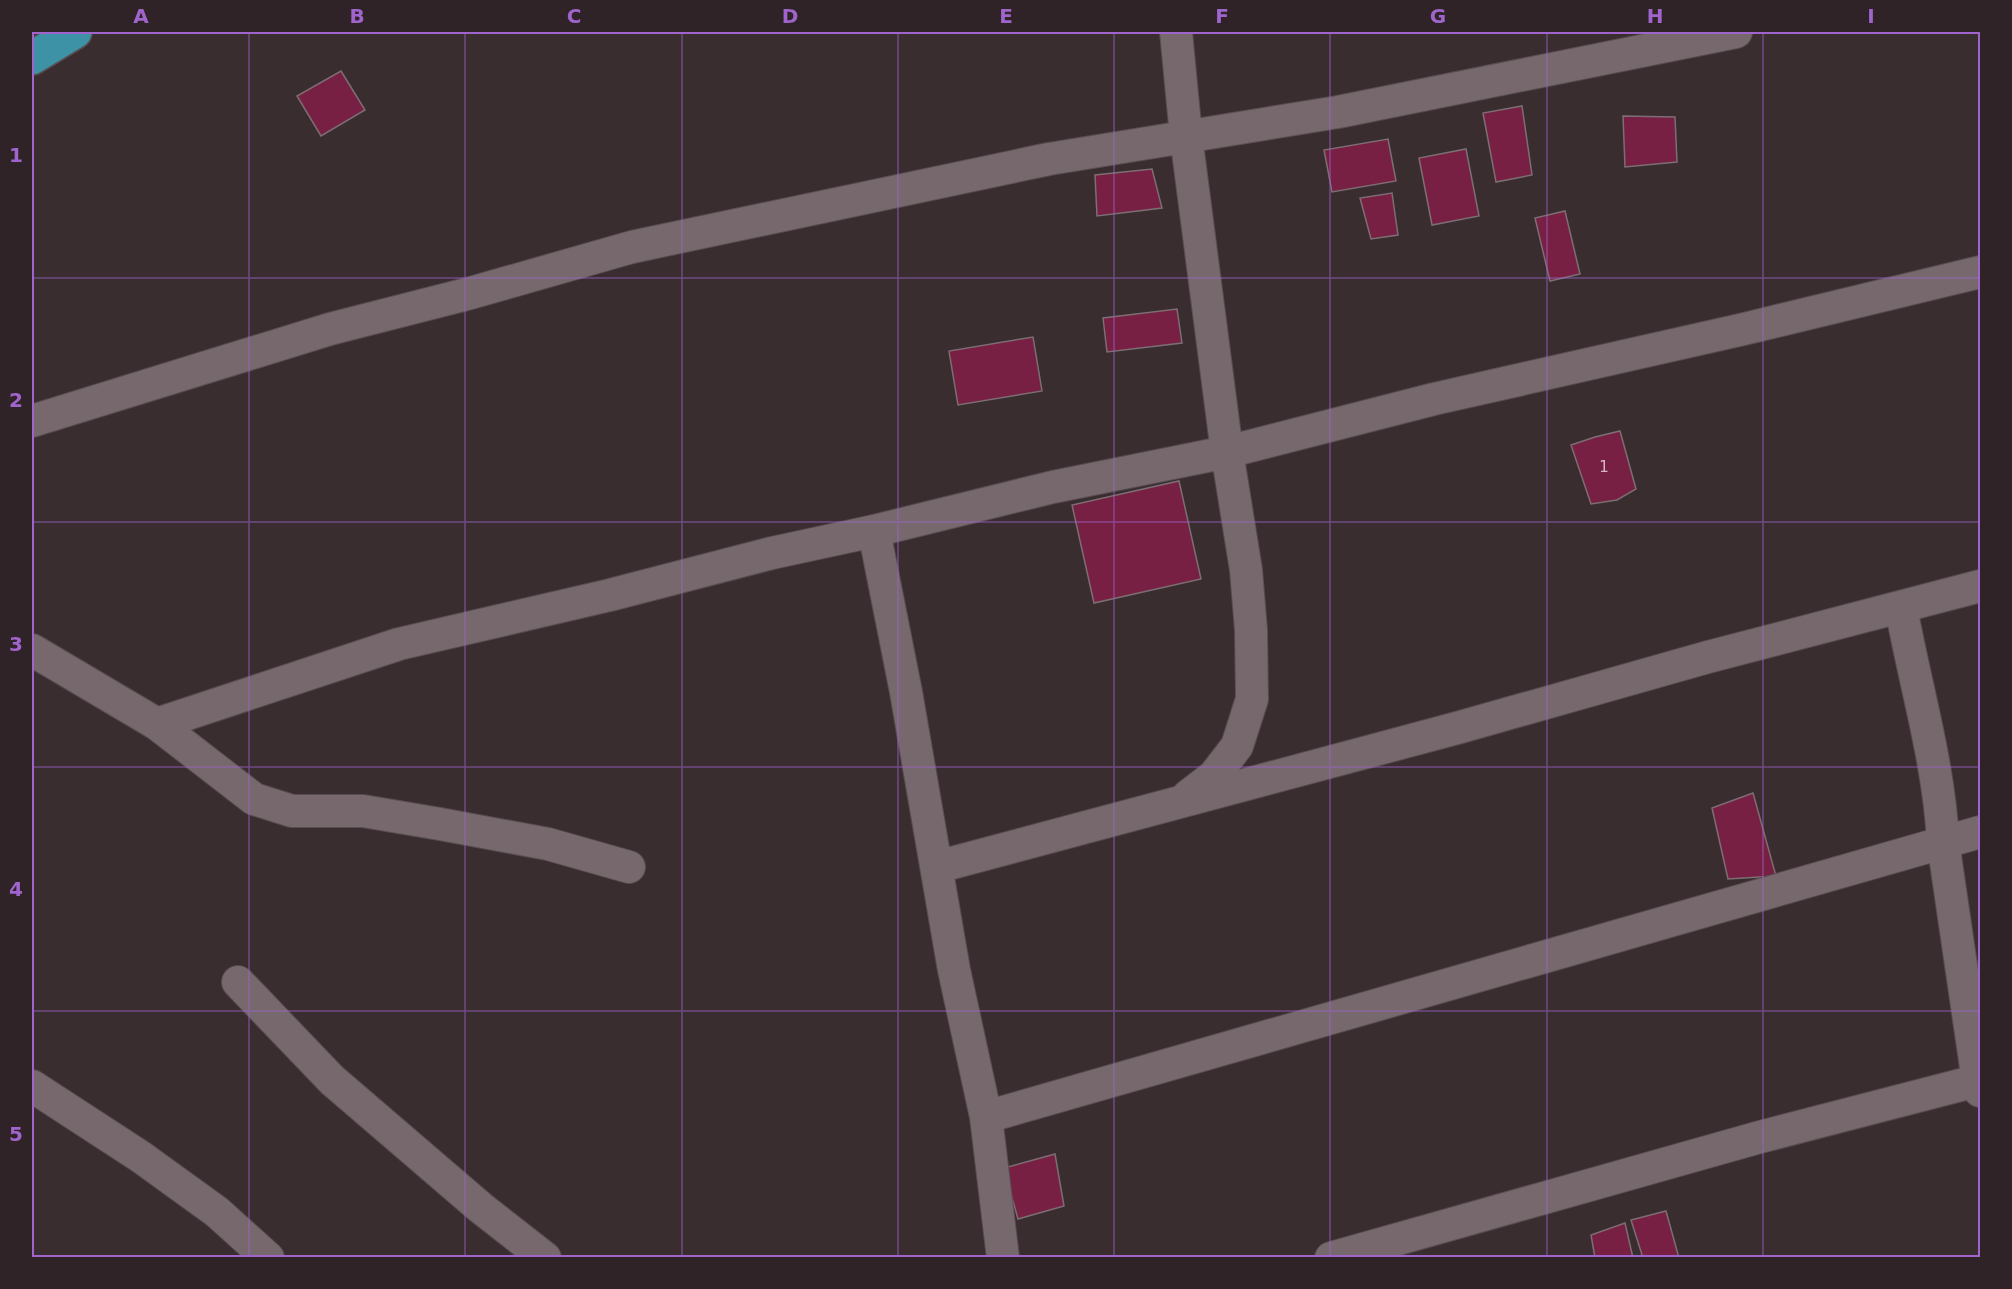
<svg xmlns="http://www.w3.org/2000/svg" width="2012" height="1289" viewBox="0 0 2012 1289" font-family="'DejaVu Sans',sans-serif">
	<rect width="100%" height="100%" fill="#392d30"/>
	<path fill="#772044" stroke="#7c6e72" stroke-width="1.5" d="M341,71L365,110L321,136L297,96Z
		M1522,106L1532,175L1496,182L1483,113Z
		M1623,116L1675,117L1677,162L1625,167Z
		M1388,139L1396,181L1332,192L1324,150Z
		M1466,149L1479,216L1432,225L1419,158Z
		M1152,169L1162,208L1097,216L1095,175Z
		M1392,193L1398,235L1371,239L1360,198Z
		M1565,211L1580,274L1550,281L1535,218Z
		M1177,309L1182,343L1107,352L1103,318Z
		M1033,337L1042,391L958,405L949,351Z
		M1620,431L1636,489L1617,500L1591,504L1571,445L1595,437Z
		M1179,481L1201,579L1094,603L1072,505Z
		M1753,793L1776,876L1728,879L1712,808Z
		M1055,1154L1064,1206L1018,1219L1004,1168Z
		M1666,1211L1679,1258H1643L1631,1220Z
		M1625,1223L1633,1258H1595L1591,1235Z"/>
	<g fill="none" stroke-linecap="round" stroke-linejoin="round">
		<g stroke="#574c4f" stroke-width="34">
			<path id="minor" d="M1176,32L1186,136L1227,452L1246,570L1251,630L1252,699L1237,746L1214,776L1188,796
				M32,421L330,329L467,294L632,247L1049,159L1338,112L1736,32
				M874,531L906,692L954,970L986,1117L1003,1258
				M1901,607C1915,685 1939,762 1943,842L1978,1081L1980,1091
				M32,650L157,724L254,799L292,811H363L440,824L548,844L629,867
				M157,724L399,644L610,595L772,553L874,531L1053,487L1227,452L1434,399L1744,329L1980,272
				M937,867L1457,728L1708,657L1980,586
				M238,982L332,1080L481,1208L545,1258
				M32,1086L141,1157L217,1212L268,1258
				M986,1117L1980,832
				M1331,1258L1760,1137L1980,1080"/>
		</g>
		<g stroke="#574c4f" stroke-width="36">
			<path id="trunk" d="M32,58L75,32"/>
		</g>
		<use href="#minor" stroke="#76686c" stroke-width="32"/>
		<use href="#trunk" stroke="#3d92a6" stroke-width="33"/>
	</g>
	<path fill="none" stroke="#9f65cc" stroke-width="1.5" stroke-opacity="0.55" d="M249,32V1258M465,32V1258M682,32V1258M898,32V1258M1114,32V1258M1330,32V1258M1547,32V1258M1763,32V1258M32,278H1980M32,522H1980M32,767H1980M32,1011H1980"/>
	<g text-anchor="middle" stroke-width="5" stroke-linejoin="round" paint-order="stroke">
		<g font-size="15" fill="#d3b7c2">
			<text x="1604" y="472">1</text>
		</g>
	</g>
	<rect width="2012" height="1289" fill="none" stroke="#2f2327" stroke-width="66"/>
	<rect x="33" y="33" width="1946" height="1223" fill="none" stroke="#9f65cc" stroke-width="2"/>
	<g font-size="20" text-anchor="middle" font-weight="bold" fill="#9f65cc">
		<text x="141" y="23">A</text>
		<text x="357" y="23">B</text>
		<text x="574" y="23">C</text>
		<text x="790" y="23">D</text>
		<text x="1006" y="23">E</text>
		<text x="1222" y="23">F</text>
		<text x="1438" y="23">G</text>
		<text x="1655" y="23">H</text>
		<text x="1871" y="23">I</text>
		<text x="16" y="162">1</text>
		<text x="16" y="407">2</text>
		<text x="16" y="651">3</text>
		<text x="16" y="896">4</text>
		<text x="16" y="1141">5</text>
	</g>
</svg>
